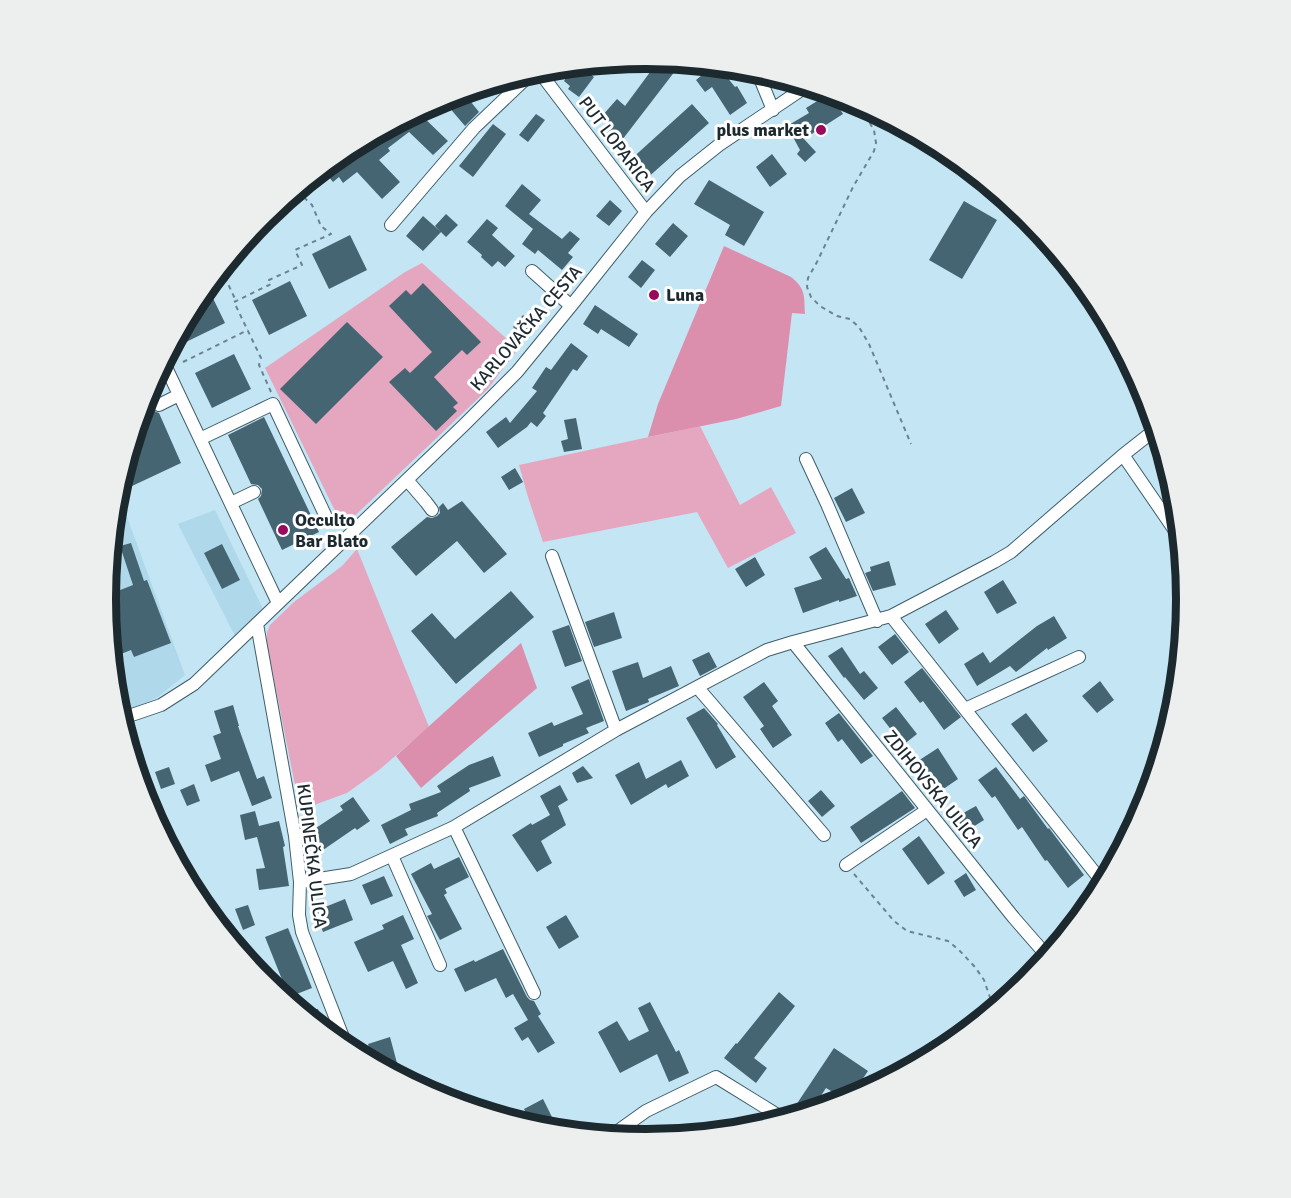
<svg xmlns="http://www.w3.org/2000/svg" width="1291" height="1198" viewBox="0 0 1291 1198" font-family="Signika,sans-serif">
	<rect width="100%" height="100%" fill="#c3e5f4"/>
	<path fill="#afd8eb" d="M215,510L263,609L235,636L178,524Z
		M127,517L185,675L158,697L135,708L118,714L115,704L105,599L113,522Z"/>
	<path fill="#e5a7bf" d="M422,263L518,349L487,390L343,527L265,368L405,272Z
		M700,426L740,505L771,487L796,533L728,568L697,512L543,542L528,497L519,465Z
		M357,549L429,727L379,770L347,793L300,810L267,645V632L270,625L294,602L342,566Z"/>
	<path fill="#db8fad" d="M724,246L791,277C806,289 804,296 805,314L792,313L781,406L736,419L648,437L658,404Z
		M521,643L537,688L421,788L396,756Z"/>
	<path fill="#466572" d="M659,60L682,62L619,144L605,132L609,128L605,126L608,122L602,116L617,99L625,106Z
		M578,65L594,77L579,97L568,89L570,86L564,81L566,78L562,75L569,66Z
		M714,65L718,66L735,87L737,86L747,103L730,115L712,87L705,92L696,80Z
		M463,92L479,112L465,126L442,99Z
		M830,93L843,114L804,139L816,152L805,162L797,154L800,150L787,126L809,113L806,108Z
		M692,104L709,123L645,180L628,162Z
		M417,111L448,141L433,155L409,132L388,148L390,151L379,160L400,182L382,199L357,172L343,183L339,177L333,182L324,171L346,153L348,156L375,133Z
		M536,114L545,120L528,142L519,135Z
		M493,124L506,134L473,177L459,166Z
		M772,154L787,174L770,187L756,167Z
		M709,180L764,212L744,246L725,235L730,225L694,204Z
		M522,184L541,200L529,214L562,239L570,231L580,239L568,253L573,257L562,270L538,250L535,254L522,244L533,229L505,206Z
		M610,200L622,211L609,226L596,216Z
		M964,201L997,220L962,279L929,260Z
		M446,214L458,225L446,237L435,226Z
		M423,216L441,232L423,251L406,236Z
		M487,219L498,228L492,235L515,256L505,267L498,261L492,267L481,257L482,255L467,242Z
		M673,223L688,236L670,257L655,244Z
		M350,235L367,270L329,289L312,254Z
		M642,260L655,270L641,288L628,277Z
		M290,281L307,316L269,335L252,300Z
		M423,283L481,342L467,355L462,350L434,377L458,403L453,407L457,411L436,431L389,382L405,368L410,373L432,352L389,306L406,290L411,295Z
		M208,288L225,323L186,342L180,329L196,298L202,291Z
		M595,305L638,334L629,347L601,329L598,334L583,324Z
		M523,315L533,323L523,335L513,327Z
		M347,322L383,357L316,424L280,389Z
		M571,343L588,356L577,371L573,369L543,413L546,416L537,427L531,422L527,427L498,448L486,432L506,417L510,423L537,391L532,388L546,367L551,370Z
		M234,354L251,389L212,408L195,373Z
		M148,390L152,400L151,404V408L154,411L159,413L181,463L115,494Z
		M264,417L319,532L282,550L258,499L261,496L262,489L258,485L251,484L228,435Z
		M576,418L582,449L564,452L561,441L568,439L564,420Z
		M515,468L523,482L509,490L501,477Z
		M852,488L865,513L846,522L834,498Z
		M462,501L507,554L484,573L457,541L416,576L391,547L427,517L432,518L437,516L440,513L439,507L443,503L448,510Z
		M131,543L144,581L147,580L171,643L134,657L131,650L111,658L105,596L133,585L120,546Z
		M222,544L240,580L222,589L204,553Z
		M826,547L846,579L849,578L857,596L839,602V600L803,613L794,588L822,579L809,557Z
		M755,557L765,575L746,587L735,569Z
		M889,561L896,585L873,591L865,573L871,571L870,567Z
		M1003,580L1017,603L997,614L984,592Z
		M511,591L534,617L456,684L411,631L432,613L455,639Z
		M946,610L959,629L939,644L925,624Z
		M614,612L622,638L594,647L585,622Z
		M1054,616L1067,638L1048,650L1047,648L1016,672L1010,666L977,686L964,664L983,652L990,663L1037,626Z
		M569,625L582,661L565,667L552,631Z
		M895,634L909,652L892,665L878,647Z
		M842,647L860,674L864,671L878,688L864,700L845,677L844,678L828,656Z
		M709,652L717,667L700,676L692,660Z
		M638,662L643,678L671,666L679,686L648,699L649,702L626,711L612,671Z
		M922,668L961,717L944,730L923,701L920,703L904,682Z
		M589,679L604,721L586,728L589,733L563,744V746L539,757L528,733L552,722L554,726L583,714L571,687Z
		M1100,681L1114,700L1097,713L1082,696Z
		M764,682L778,701L772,706L792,735L773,748L760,729L764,726L743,697Z
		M233,705L239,726H238L257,779L264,776L272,798L252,806L239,771L211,782L205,765L221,759L213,736L221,733L214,711Z
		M896,707L917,734L903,745L882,718Z
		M704,708L718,724L717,725L736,757L716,769L686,718Z
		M839,713L873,756L861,764L842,739L838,742L825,723Z
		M1026,713L1048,741L1033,752L1011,724Z
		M938,748L958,779L939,792L918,761Z
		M493,756L501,776L469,788L470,791L437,813L438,816L405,829L408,835L390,844L381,825L411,810L409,804L441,792L437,786L469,765Z
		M681,760L689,776L668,788L666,784L631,805L615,775L639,762L646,779Z
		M583,766L593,778L577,783L572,773Z
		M169,767L175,784L161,789L155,772Z
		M996,767L1020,799L1024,796L1048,829L1049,828L1064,848L1084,875L1068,888L1047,860L1045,861L1022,827L1018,830L995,796L992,798L978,780Z
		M194,784L200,801L187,806L180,790Z
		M560,785L568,800L558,806L566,825L541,841L552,863L537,872L512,835L531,823L532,825L550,815L540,796Z
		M821,790L835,806L822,817L808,801Z
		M902,791L915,808L861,843L850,827Z
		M353,797L370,821L357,830L355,828L323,850L310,832L343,810L340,806Z
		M976,806L984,820L965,832L956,817Z
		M255,811L259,826L279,821L285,846L283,847L289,886L259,890L256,869L265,868L257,837L245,840L240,815Z
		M919,836L945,873L928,885L902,849Z
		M459,857L469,877L445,889L447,893L444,895L462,929L440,940L427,916L432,914L411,874L431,863L434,869Z
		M966,873L976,890L964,897L954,881Z
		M384,876L393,896L371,905L362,885Z
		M345,899L353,920L323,932L315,911Z
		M248,905L255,925L243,930L235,909Z
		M403,915L414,939L401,945L418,983L406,989L393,961L368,972L354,942L384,929L382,925Z
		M566,915L579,937L559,949L546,927Z
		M288,928L312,988L289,997L265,937Z
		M503,949L527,997L530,1000L534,1001L541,1014L538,1016L555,1043L538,1053L528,1037L522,1041L514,1028L528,1020L513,994L506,998L496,978L465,992L454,969L474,960L475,962Z
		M779,992L795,1006L754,1058L767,1068L756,1083L724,1058L736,1043L737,1044Z
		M650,1002L676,1052L679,1050L689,1073L669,1082L657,1054L620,1073L598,1032L617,1021L629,1041L649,1031L638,1008Z
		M318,1009L327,1034L303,1014Z
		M390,1037L401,1078L374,1064L368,1044Z
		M834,1048L868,1071L849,1099L846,1100L826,1088L811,1111L792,1117L790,1114Z
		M543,1099L553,1119L536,1128L533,1127L524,1109Z"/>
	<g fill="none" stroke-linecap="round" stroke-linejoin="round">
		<g stroke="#3f5d6a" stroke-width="14">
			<path id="minor" d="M538,70L646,212
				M757,71L773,110
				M391,225L474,128L534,71
				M532,271L571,306
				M163,361L278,603
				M159,405L179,395
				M200,439L273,404L327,519
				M1123,455L1180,538
				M806,459L827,504L877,621
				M407,480L426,502L432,510
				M231,503L254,492
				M552,556L616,730
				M891,616L1103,883
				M257,624L295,836L300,882L299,915L302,932L348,1050
				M793,642L1014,918L1048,957
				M698,688L824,835
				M965,709L1079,657
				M120,719L161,705L194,684L464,425L517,372L571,306L646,212L680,176L719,145L807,86
				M454,827L534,993
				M392,856L440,965
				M846,865L927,810
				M300,882L351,874L454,827L616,730L767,650L793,642L891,616L994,562L1011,552L1123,455L1156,429
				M611,1136L646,1111L716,1077L784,1119"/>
		</g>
		<path stroke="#6c838e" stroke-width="2" stroke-dasharray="4.5 4.5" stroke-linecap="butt" d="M854,101L862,110L874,130L876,143L874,151L853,187L817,262L808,278L807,287L811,297L820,306L837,316L850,319L859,327L869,344L911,444
			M221,269L236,301
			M183,362L248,330
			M271,392L259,365L261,358L234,302L271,284L269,280L302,265L295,250L331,234L321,226L312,205L296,190
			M854,874L894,921L907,931L948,941L959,950L975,967L984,980L994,1009"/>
		<use href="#minor" stroke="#fff" stroke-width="12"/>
	</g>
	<g fill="#990a5c" stroke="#fff" stroke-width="2">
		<circle cx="821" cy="130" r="6"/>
		<circle cx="654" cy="295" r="6"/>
		<circle cx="283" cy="530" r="6"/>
	</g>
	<g text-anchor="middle" stroke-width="6" stroke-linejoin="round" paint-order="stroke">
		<g font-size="18" font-weight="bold" fill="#1c292f" stroke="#fff" text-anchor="start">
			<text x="809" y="136" text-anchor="end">plus market</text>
			<text x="666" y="301">Luna</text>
			<text x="295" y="526">Occulto<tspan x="295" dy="21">Bar Blato</tspan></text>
		</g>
		<g font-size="18" fill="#1c292f" stroke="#fff">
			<text transform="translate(617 144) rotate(53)" y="6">PUT LOPARICA</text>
			<text transform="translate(526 328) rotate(-49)" y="6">KARLOVAČKA CESTA</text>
			<text transform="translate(933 789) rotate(51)" y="6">ZDIHOVSKA ULICA</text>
			<text transform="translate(312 856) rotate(83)" y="6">KUPINEČKA ULICA</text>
		</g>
	</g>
	<path d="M0 0H1291V1198H0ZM116 599a530 530 0 1 1 1060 0a530 530 0 1 1-1060 0Z" fill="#edeeee" fill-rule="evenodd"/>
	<path fill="none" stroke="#1c292f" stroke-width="8" d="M116 599a530 530 0 1 1 1060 0a530 530 0 1 1-1060 0Z"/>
</svg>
